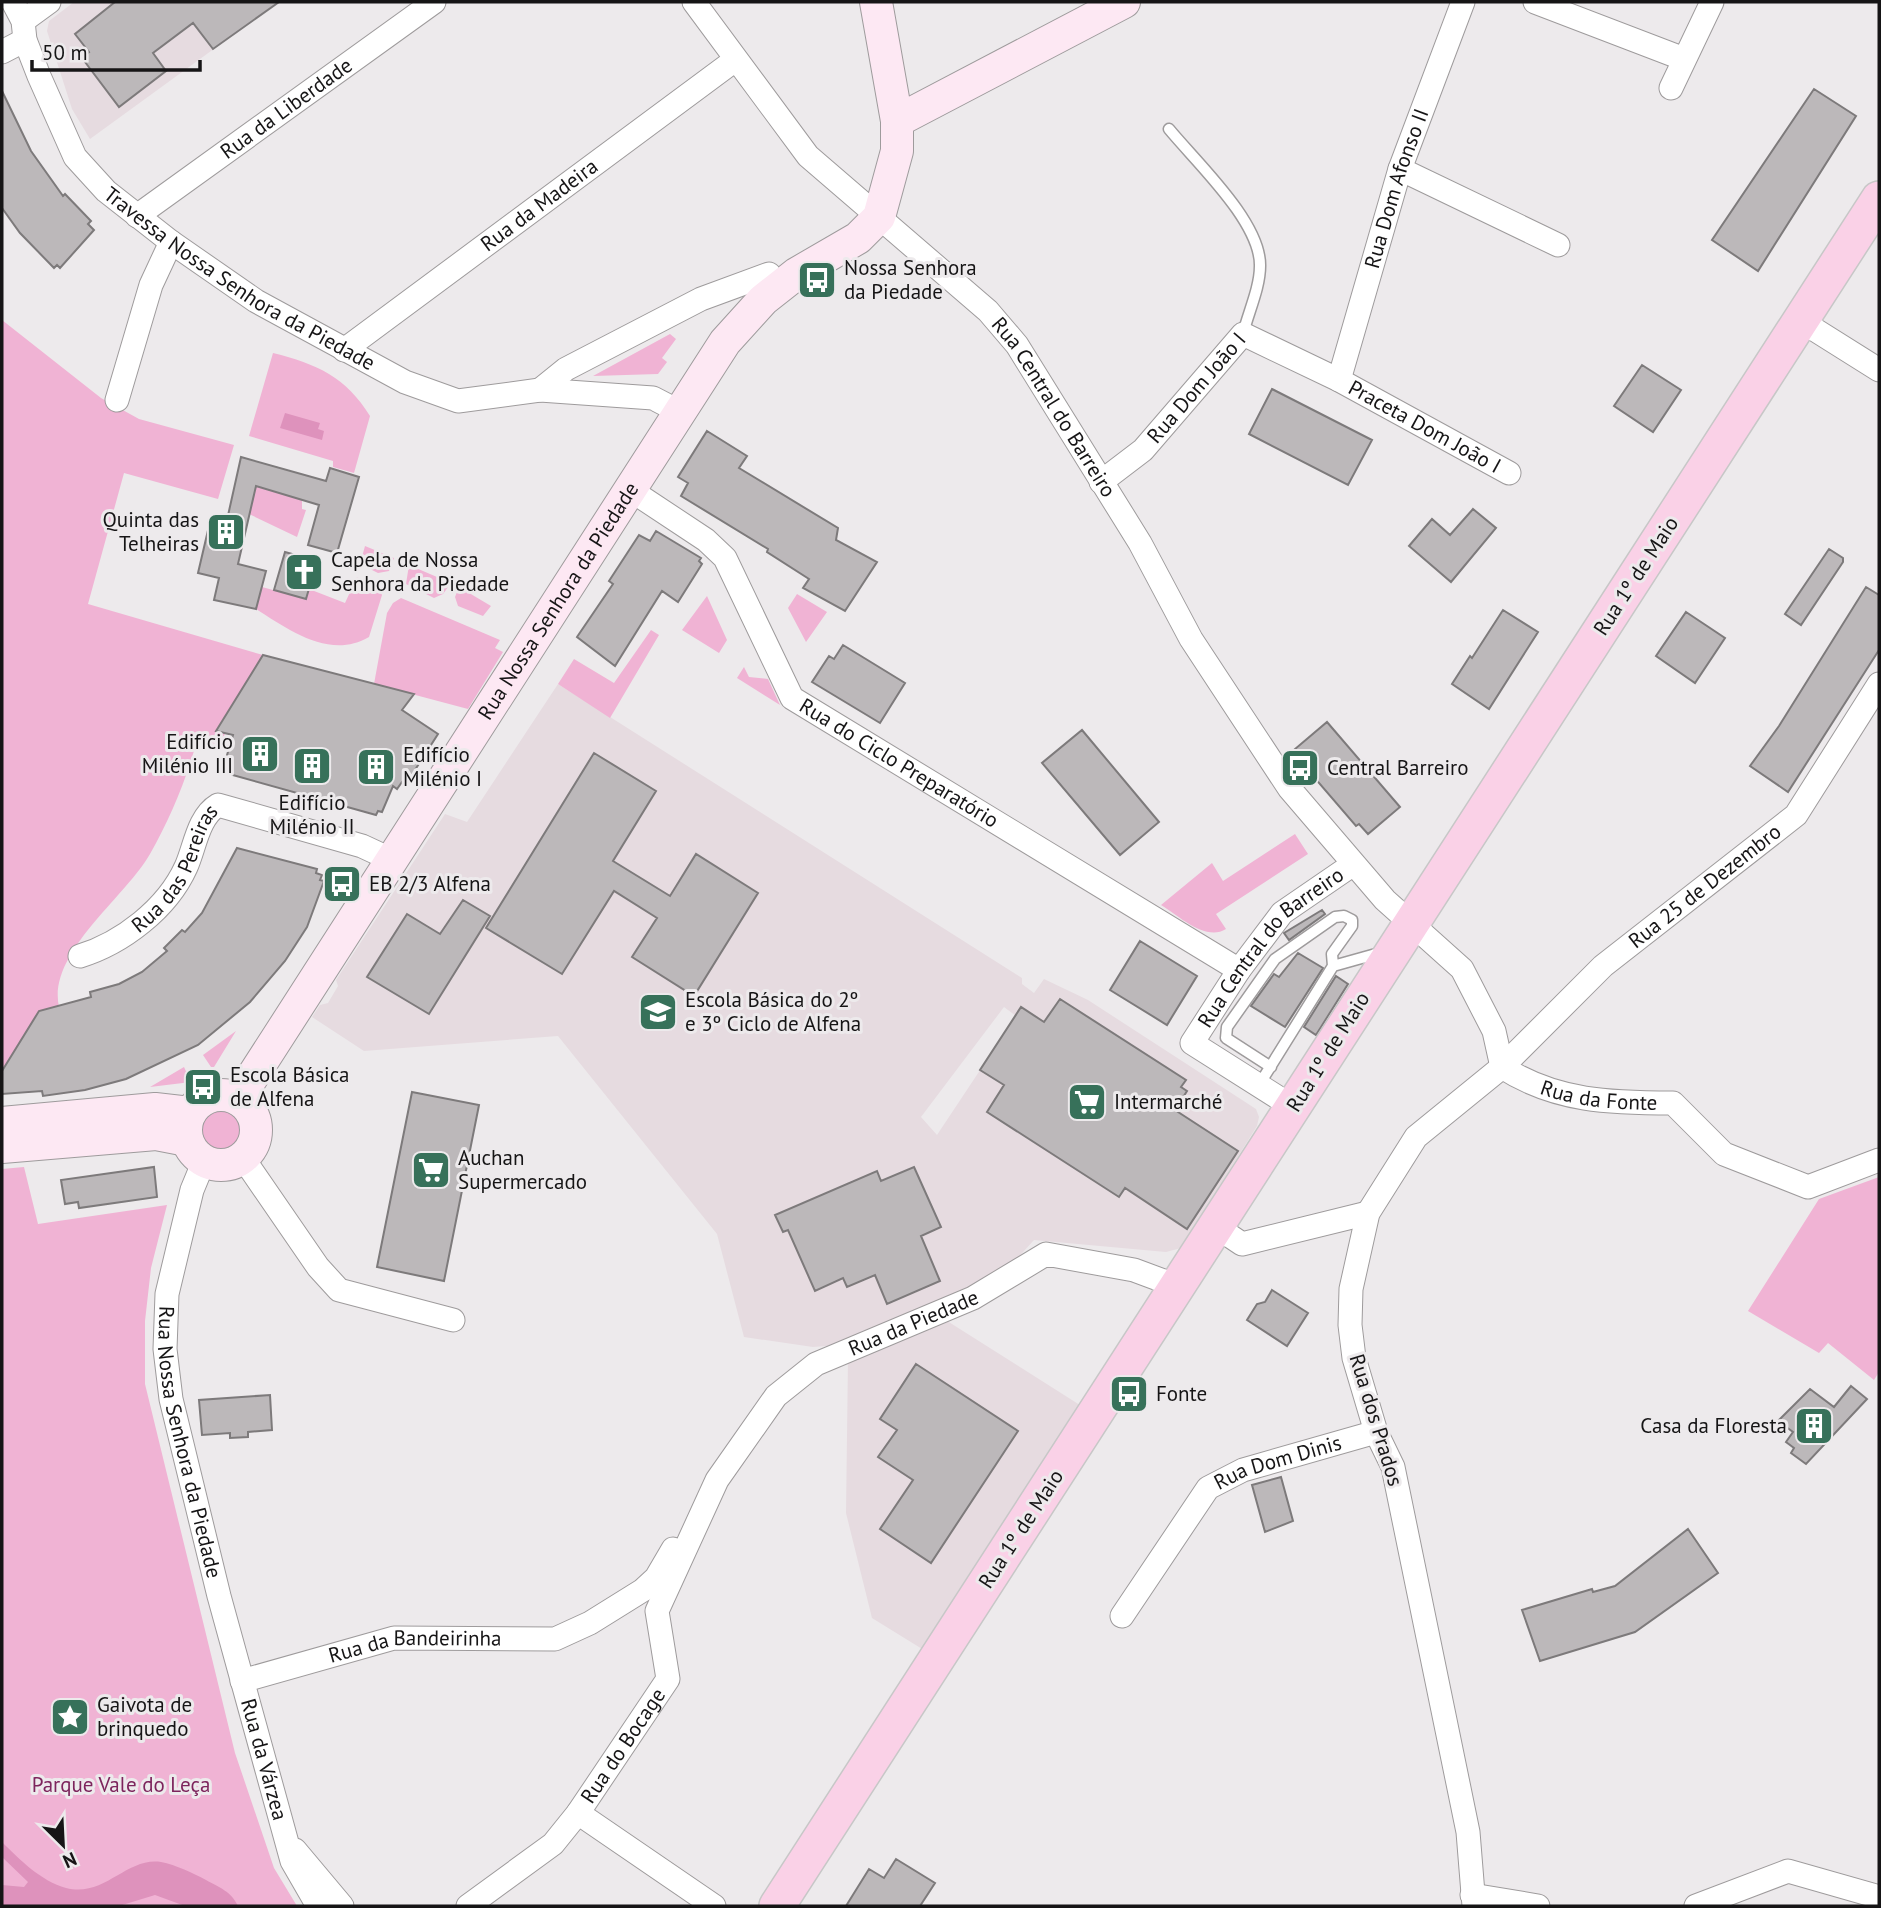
<svg xmlns="http://www.w3.org/2000/svg" width="1881" height="1908" viewBox="0 0 1881 1908" font-family="'PT Sans',sans-serif">
	<rect width="100%" height="100%" fill="#edeaec"/>
	<path fill="#e6dbe0" fill-rule="evenodd" d="M74,2H265L270,8L90,139L72,109L47,31L49,21Z
		M558,684L1022,978V984L1034,993L1044,979L1088,1000L1256,1109L1259,1117L1257,1126L1181,1248L1166,1252L1034,1240L1013,1263L961,1297L851,1344L813,1347L744,1337L717,1234L558,1036L364,1051L312,1017L320,1005L328,1003L338,986L336,980L445,814L467,822ZM1004,1007L1016,1016L937,1135L921,1117Z
		M944,1319L1083,1407L927,1652L872,1618L846,1513L848,1359Z"/>
	<path fill="#f0b3d4" d="M2,320L101,398L139,419L234,445L218,499L124,473L88,604L263,655L216,730L225,733L222,745L197,740C187,778 170,819 150,854C125,898 47,953 59,1007L39,1011L2,1071Z
		M670,334L676,339L662,358L667,362L658,374L593,376Z
		M273,353C317,364 346,377 370,416L354,473L333,467V461L249,436Z
		M256,486L302,500V509L306,510L297,537L249,514Z
		M365,546L394,558L389,571L378,573L360,564Z
		M409,565L451,583L443,594L434,598L406,584Z
		M357,577L378,587L382,595L369,637C330,660 289,630 256,609L262,587L306,599L309,589L345,603Z
		M459,587L491,606L483,616L458,606L455,597Z
		M797,594L827,612L806,642L788,608Z
		M707,596L727,640L719,653L682,630Z
		M401,598L500,640L495,648L503,652L468,709L374,684L387,613L393,603Z
		M651,630L659,635L610,718L558,684L574,659L614,683Z
		M744,667L749,677L768,679L780,705L737,678Z
		M1295,834L1308,854L1216,914L1226,929C1206,942 1179,916 1161,905L1212,863L1223,881Z
		M236,1031L214,1067H211L203,1055Z
		M184,1067L191,1082L150,1087Z
		M200 1132a22 22 0 1 1 44 0a22 22 0 1 1-44 0Z
		M24,1167L38,1224L167,1205L151,1268L145,1321V1384L235,1753L274,1868L297,1906H2V1169Z
		M1879,1177V1372L1874,1380L1828,1343L1819,1353L1748,1311L1819,1199Z"/>
	<path fill="#de92bc" d="M285,413L320,423L318,429L324,431L322,440L280,428Z
		M2,1842C20,1860 41,1881 66,1888C105,1898 126,1857 161,1862C176,1865 193,1873 206,1880C220,1888 231,1891 238,1906H185L155,1895L119,1906H2V1885L24,1887L28,1882L2,1857Z"/>
	<path fill="#bcb8ba" stroke="#7d7a7b" stroke-width="2" d="M115,2H279L213,49L193,23L153,53L166,71L119,107L82,58L89,52L75,34Z
		M1814,89L1856,116L1758,271L1712,240Z
		M2,91L31,151L63,196L65,194L91,221L88,224L94,230L60,268L57,265L54,268L20,233L2,208Z
		M1642,365L1681,390L1653,432L1614,406Z
		M1272,389L1372,440L1348,485L1249,434Z
		M707,431L747,456L739,468L838,528L836,540L877,562L845,611L803,588L809,579L767,552L768,549L681,496L688,483L678,477Z
		M241,457L326,481L330,468L359,477L337,553L308,545L319,505L256,486L238,564L266,571L256,609L214,600L219,578L198,573L209,526L225,529Z
		M1473,509L1496,528L1451,582L1409,546L1432,519L1450,535Z
		M656,531L701,558L699,561L702,564L678,602L662,591L615,666L577,637L613,584L609,581L639,535L650,541Z
		M1829,549L1843,558V562L1801,625L1785,614Z
		M285,552L317,561L306,599L274,590Z
		M1866,587L1879,595V650L1788,792L1750,766L1779,726Z
		M1503,610L1538,632L1489,709L1452,684L1470,656L1472,658Z
		M1686,612L1725,638L1695,683L1656,656Z
		M843,645L905,683L880,723L812,682L829,656L834,659Z
		M263,655L414,694L402,710L438,734L406,784L402,782L397,789L393,786L382,812L378,811L376,815L222,772L233,735L216,731Z
		M1327,722L1400,807L1368,834L1359,824L1356,826L1301,762L1304,759L1295,749Z
		M1082,730L1159,822L1120,855L1042,763Z
		M594,753L656,791L613,861L670,896L696,854L758,893L694,996L632,957L657,918L614,891L562,974L486,928Z
		M237,848L317,869L316,873L322,875L320,880L324,881L307,927L285,961L250,1002L198,1045L126,1079L85,1090L43,1096L42,1091L2,1094V1071L39,1011L91,997L90,992L119,984L142,972L167,951L164,948L182,930L185,932L202,913Z
		M463,900L490,916L429,1014L367,977L407,914L440,934Z
		M1322,910L1325,914L1289,940L1284,933Z
		M1140,941L1197,976L1167,1025L1110,990Z
		M1298,953L1323,968L1285,1027L1251,1006L1274,974L1279,977Z
		M1336,976L1348,984L1316,1035L1304,1027Z
		M1060,999L1186,1080L1181,1087L1187,1091L1175,1110L1238,1151L1187,1229L1125,1188L1119,1197L987,1112L1004,1085L980,1070L1021,1007L1044,1022Z
		M412,1092L479,1105L444,1281L377,1267Z
		M154,1167L157,1197L79,1208L78,1202L65,1204L61,1180Z
		M914,1167L941,1227L921,1236L940,1281L887,1304L875,1275L847,1287L843,1278L815,1291L788,1230L783,1232L775,1215L877,1171L881,1181Z
		M1272,1290L1308,1313L1287,1346L1247,1320L1257,1304L1265,1302Z
		M916,1364L1018,1431L931,1563L880,1529L913,1480L878,1457L897,1430L880,1419Z
		M1851,1386L1867,1399L1806,1464L1791,1453L1794,1448L1786,1442L1793,1432L1778,1421L1810,1389L1834,1407Z
		M270,1395L272,1430L248,1432V1437L230,1438V1433L202,1435L199,1400Z
		M1281,1477L1293,1521L1265,1532L1252,1485Z
		M1688,1529L1718,1573L1635,1632L1540,1661L1522,1610L1592,1589L1593,1592L1615,1586Z
		M896,1859L935,1883L920,1906H846L869,1869L884,1878Z"/>
	<g fill="none" stroke-linecap="round" stroke-linejoin="round">
		<g stroke="#9e9b9c" stroke-width="13">
			<path id="lane" d="M1169,129C1196,162 1261,222 1260,266C1260,288 1248,313 1243,334
				M1271,1067L1226,1038L1227,1027L1275,959L1335,917L1344,916L1352,920V926L1332,954L1333,966
				M1259,1085L1333,966L1383,952"/>
		</g>
		<g stroke="#9e9b9c" stroke-width="25">
			<g id="street">
				<path id="s1" d="M13,2L23,21L25,40L39,76L75,157L106,191L171,242L256,301L405,382L458,401L540,390L653,398L678,411"/>
				<path id="s2" d="M694,2L808,156L988,311L1017,345L1140,543L1191,639L1289,788L1385,900L1462,969L1494,1031L1502,1067"/>
				<path d="M1535,2L1684,59"/>
				<path d="M23,21L49,2"/>
				<path d="M2,52L25,40"/>
				<path d="M1671,88L1712,2"/>
				<path d="M1400,169L1558,245"/>
				<path id="s3" d="M137,216L434,2"/>
				<path d="M1801,321L1879,370"/>
				<path id="s4" d="M344,350L735,60"/>
				<path id="s5" d="M1339,380L1400,169L1463,2"/>
				<path d="M540,390L566,369L701,299L769,274"/>
				<path d="M117,400L151,285L171,242"/>
				<path id="s6" d="M1101,482L1143,450L1243,334L1339,380L1509,473"/>
				<path id="s7" d="M629,489L706,540L725,558L792,698L1239,970"/>
				<path id="s8" d="M80,956C122,943 167,909 186,867C195,847 198,817 218,805L362,846L390,859"/>
				<path id="s9" d="M1502,1067C1556,1102 1612,1103 1673,1103L1724,1154L1808,1187L1879,1160"/>
				<path id="s10" d="M1293,1107L1192,1043L1239,970L1282,913L1352,865"/>
				<path d="M243,1158L318,1267L339,1290L453,1320"/>
				<path id="s11" d="M204,1161L192,1190L167,1294L165,1349L171,1399L219,1596L292,1861L318,1906"/>
				<path d="M1215,1226L1242,1244L1368,1213"/>
				<path id="s12" d="M1122,1616L1208,1488L1243,1470L1376,1432"/>
				<path id="s13" d="M242,1681L394,1638L555,1639L590,1623L643,1590L656,1578L673,1549"/>
				<path d="M578,1813L714,1906"/>
				<path d="M295,1850L342,1906"/>
				<path d="M1472,1895L1538,1906"/>
				<path id="s14" d="M468,1906L553,1844L578,1813L668,1679L657,1611L717,1480L776,1396L816,1364L973,1298L1046,1254L1134,1270L1177,1286"/>
				<path id="s15" d="M1474,1906L1468,1832L1393,1467L1376,1432L1354,1358L1350,1325L1351,1289L1368,1213L1416,1137L1502,1067L1603,966L1796,815L1879,684"/>
				<path d="M1696,1906L1788,1871L1879,1897"/>
			</g>
		</g>
		<g stroke="#9e9b9c" stroke-width="34">
			<g id="secondary">
				<path d="M897,121L1124,2"/>
				<circle cx="221" cy="1130" r="35"/>
				<path id="s16" d="M238,1099L725,342L763,300L796,274L858,238L879,217L897,151V121L876,2"/>
				<path d="M2,1123L155,1109L190,1113"/>
				<path d="M2,1147L156,1134L187,1140"/>
			</g>
		</g>
		<g stroke="#c7c7c7" stroke-width="38">
			<path id="primary" d="M777,1906L1879,199"/>
		</g>
		<use href="#lane" stroke="#fff" stroke-width="10"/>
		<use href="#street" stroke="#fff" stroke-width="23"/>
		<use href="#secondary" stroke="#fde8f3" stroke-width="32"/>
		<use href="#primary" stroke="#fad1e7" stroke-width="35"/>
	</g>
	<defs>
		<g id="bus-square" transform="scale(2.0125)"><rect x="-9" y="-9" width="18" height="18" rx="4" fill="#37715a" stroke="#edeaec"/><path d="M-5-6H5V4H4V6H2V4H-2V6H-4V4H-5ZM-3.5-4V0h7V-4ZM-3.5 1.2v1.5H-2V1.2ZM2 1.2v1.5H3.5V1.2Z" fill="#fff"/></g>
		<g id="building-square" transform="scale(2.0125)"><rect x="-9" y="-9" width="18" height="18" rx="4" fill="#37715a" stroke="#edeaec"/><path d="M-4-6H4V6H1V3H-1V6H-4ZM-2.5-4.3h1.7v1.8h-1.7ZM.8-4.3h1.7v1.8H.8ZM-2.5-1h1.7V.8h-1.7ZM.8-1h1.7V.8H.8Z" fill="#fff"/></g>
		<g id="church-square" transform="scale(2.0125)"><rect x="-9" y="-9" width="18" height="18" rx="4" fill="#37715a" stroke="#edeaec"/><path d="M-1.2-6h2.4v3.5h3.3v2.4h-3.3V6h-2.4V-.1h-3.3v-2.4h3.3Z" fill="#fff"/></g>
		<g id="school-square" transform="scale(2.0125)"><rect x="-9" y="-9" width="18" height="18" rx="4" fill="#37715a" stroke="#edeaec"/><path d="M0-5L7-2L0 1L-7-2ZM-4 1L0 2.5L4 1V4Q0 6-4 4Z" fill="#fff"/></g>
		<g id="supermarket-square" transform="scale(2.0125)"><rect x="-9" y="-9" width="18" height="18" rx="4" fill="#37715a" stroke="#edeaec"/><path d="M-6-5.5h2.5l.6 2H6L4.5 2H-2.5L-4.4-4H-6ZM-1.5 3.2a1.3 1.3 0 1 0 .1 0ZM3 3.2a1.3 1.3 0 1 0 .1 0Z" fill="#fff"/></g>
		<g id="sight-square" transform="scale(2.0125)"><rect x="-9" y="-9" width="18" height="18" rx="4" fill="#37715a" stroke="#edeaec"/><path d="M0-6L1.8-2.2L6-1.7L2.9 1.2L3.7 5.4L0 3.3L-3.7 5.4L-2.9 1.2L-6-1.7L-1.8-2.2Z" fill="#fff"/></g>
	</defs>
	<g fill-rule="evenodd">
		<use href="#bus-square" x="817" y="280"/>
		<use href="#building-square" x="226" y="532"/>
		<use href="#church-square" x="304" y="572"/>
		<use href="#building-square" x="260" y="754"/>
		<use href="#building-square" x="312" y="766"/>
		<use href="#building-square" x="376" y="767"/>
		<use href="#bus-square" x="1300" y="768"/>
		<use href="#bus-square" x="342" y="884"/>
		<use href="#school-square" x="658" y="1012"/>
		<use href="#bus-square" x="203" y="1087"/>
		<use href="#supermarket-square" x="1087" y="1102"/>
		<use href="#supermarket-square" x="431" y="1170"/>
		<use href="#bus-square" x="1129" y="1394"/>
		<use href="#building-square" x="1814" y="1426"/>
		<use href="#sight-square" x="70" y="1717"/>
	</g>
	<g text-anchor="middle" stroke-width="6" stroke-linejoin="round" paint-order="stroke">
		<g font-size="21" fill="#161516" stroke="#edeaec">
			<text dy="7" stroke="none"><textPath href="#s3" startOffset="184">Rua da Liberdade</textPath></text>
			<text dy="7" stroke="none"><textPath href="#s5" startOffset="200">Rua Dom Afonso II</textPath></text>
			<text dy="7" stroke="none"><textPath href="#s4" startOffset="243">Rua da Madeira</textPath></text>
			<text dy="7" stroke="none"><textPath href="#s1" startOffset="374">Travessa Nossa Senhora da Piedade</textPath></text>
			<text dy="7" stroke="none"><textPath href="#s6" startOffset="135">Rua Dom João I</textPath></text>
			<text dy="7" stroke="none"><textPath href="#s2" startOffset="546">Rua Central do Barreiro</textPath></text>
			<text dy="7" stroke="none"><textPath href="#s6" startOffset="410">Praceta Dom João I</textPath></text>
			<text transform="translate(1636 576) rotate(-57)" y="7">Rua 1º de Maio</text>
			<text dy="7" stroke="none"><textPath href="#s16" startOffset="592">Rua Nossa Senhora da Piedade</textPath></text>
			<text dy="7" stroke="none"><textPath href="#s7" startOffset="399">Rua do Ciclo Preparatório</textPath></text>
			<text dy="7" stroke="none"><textPath href="#s8" startOffset="135">Rua das Pereiras</textPath></text>
			<text dy="7" stroke="none"><textPath href="#s15" startOffset="1183">Rua 25 de Dezembro</textPath></text>
			<text dy="7" stroke="none"><textPath href="#s10" startOffset="245">Rua Central do Barreiro</textPath></text>
			<text transform="translate(1328 1052) rotate(-58)" y="7">Rua 1º de Maio</text>
			<text dy="7" stroke="none"><textPath href="#s9" startOffset="103">Rua da Fonte</textPath></text>
			<text dy="7" stroke="none"><textPath href="#s14" startOffset="779">Rua da Piedade</textPath></text>
			<text transform="translate(1376 1420) rotate(73)" y="7">Rua dos Prados</text>
			<text dy="7" stroke="none"><textPath href="#s11" startOffset="289">Rua Nossa Senhora da Piedade</textPath></text>
			<text dy="7" stroke="none"><textPath href="#s12" startOffset="229">Rua Dom Dinis</textPath></text>
			<text transform="translate(1021 1529) rotate(-57)" y="7">Rua 1º de Maio</text>
			<text dy="7" stroke="none"><textPath href="#s13" startOffset="178">Rua da Bandeirinha</textPath></text>
			<text dy="7" stroke="none"><textPath href="#s14" startOffset="226">Rua do Bocage</textPath></text>
			<text dy="7" stroke="none"><textPath href="#s11" startOffset="616">Rua da Várzea</textPath></text>
		</g>
		<g font-size="21" fill="#161516" stroke="#edeaec" text-anchor="start">
			<text x="844" y="275">Nossa Senhora<tspan x="844" dy="24">da Piedade</tspan></text>
			<text x="199" y="527" text-anchor="end">Quinta das<tspan x="199" dy="24">Telheiras</tspan></text>
			<text x="331" y="567">Capela de Nossa<tspan x="331" dy="24">Senhora da Piedade</tspan></text>
			<text x="233" y="749" text-anchor="end">Edifício<tspan x="233" dy="24">Milénio III</tspan></text>
			<text x="403" y="762">Edifício<tspan x="403" dy="24">Milénio I</tspan></text>
			<text x="1327" y="775">Central Barreiro</text>
			<text x="312" y="810" text-anchor="middle">Edifício<tspan x="312" dy="24">Milénio II</tspan></text>
			<text x="369" y="891">EB 2/3 Alfena</text>
			<text x="685" y="1007">Escola Básica do 2º<tspan x="685" dy="24">e 3º Ciclo de Alfena</tspan></text>
			<text x="230" y="1082">Escola Básica<tspan x="230" dy="24">de Alfena</tspan></text>
			<text x="1114" y="1109">Intermarché</text>
			<text x="458" y="1165">Auchan<tspan x="458" dy="24">Supermercado</tspan></text>
			<text x="1156" y="1401">Fonte</text>
			<text x="1787" y="1433" text-anchor="end">Casa da Floresta</text>
			<text x="97" y="1712">Gaivota de<tspan x="97" dy="24">brinquedo</tspan></text>
		</g>
		<g font-size="21" fill="#7d255d" stroke="#edeaec">
			<text x="121" y="1792">Parque Vale do Leça</text>
		</g>
	</g>
	<rect width="1881" height="1908" fill="none" stroke="#161516" stroke-width="7"/>
	<g transform="translate(63 1845) rotate(156)" stroke="#edeaec" stroke-width="5" paint-order="stroke">
	<path d="M0-5L12 26L0 18L-12 26Z" fill="#161516"/>
	<text y="-10" font-size="19" font-weight="bold" text-anchor="middle" fill="#161516">N</text>
	</g>
	<path d="M32 60v10h168v-10" fill="none" stroke="#161516" stroke-width="3.5"/>
	<text x="42" y="60" font-size="21" fill="#161516" stroke="#edeaec" stroke-width="5" paint-order="stroke">50 m</text>
</svg>
